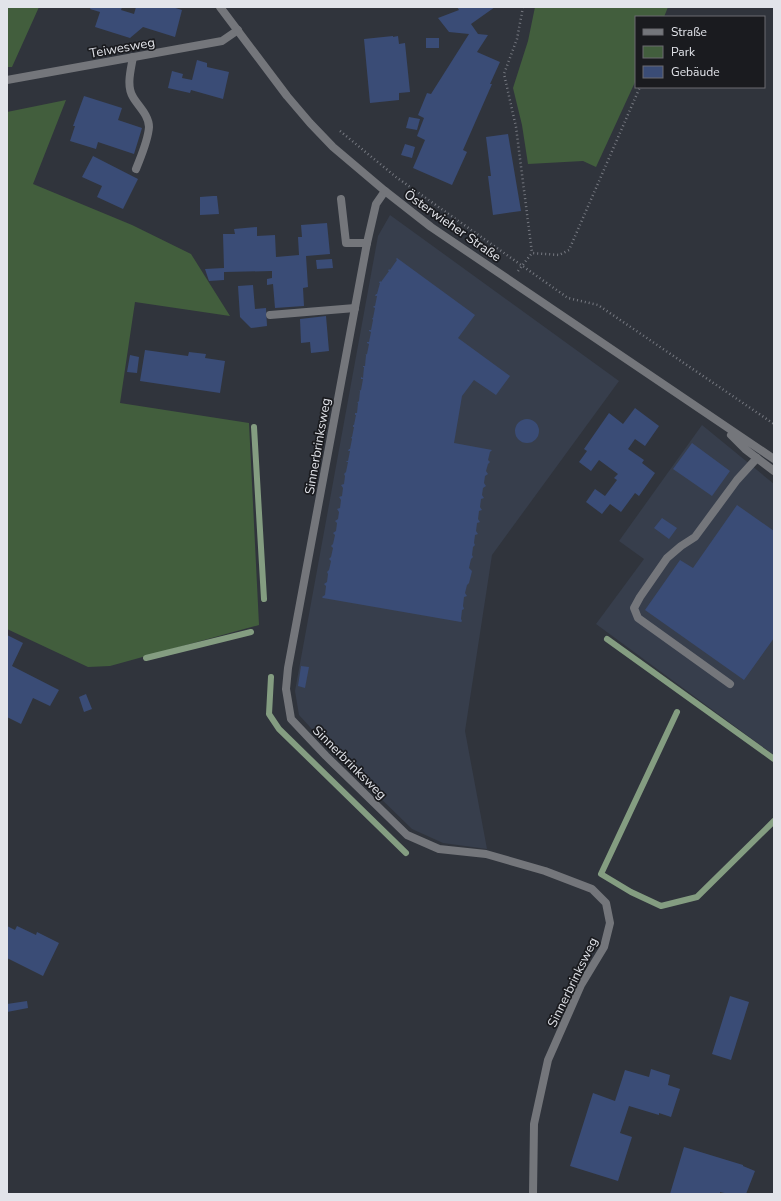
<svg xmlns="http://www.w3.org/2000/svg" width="781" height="1201" viewBox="0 0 781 1201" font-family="'Nunito Sans',sans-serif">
	<rect width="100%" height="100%" fill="#30343c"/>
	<path fill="#373e4c" d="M390,215L619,381L492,555L465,731L487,849L443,843L412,829L332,751L299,715L295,691L378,236Z
		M702,425L774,484V755L596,624L644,559L619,541Z"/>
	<path fill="#425e3d" d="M7,7H39L12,67H7Z
		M535,7H668L664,17H636V80L596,167L583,161L528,164L522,125L513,88L528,41Z
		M66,100L33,184L132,225L191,254L230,316L135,302L120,403L249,423L259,625L110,666L88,667L7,629V112Z"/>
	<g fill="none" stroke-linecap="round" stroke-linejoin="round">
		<path stroke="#849d81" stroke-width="6" d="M254,427L264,599
			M607,639L774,759
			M146,658L251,632
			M271,677L269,714L279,729L406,853
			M677,712L601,874L631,892L661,906L697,897L774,821"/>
	</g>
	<path fill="#3a4c76" d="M91,7H122L121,10L134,14L136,7H172L182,10L175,37L143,27L130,38L95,27L100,12L90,9Z
		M457,7H495L471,24L478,34L488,35L477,52L500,62L490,84H492L463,150L467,152L452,185L413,168L425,140L417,136L424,118L418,115L427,93L431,94L469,34L449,32L438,18L459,10Z
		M393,36V37L398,36L399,44L405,43L410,92L399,93V100L370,103L364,39Z
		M426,38H439V48H426Z
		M197,60L207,63V67L229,72L223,99L191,90L190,93L168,88L172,71L183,74L182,78L192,80Z
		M84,96L122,108L118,120L142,128L134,154L98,142L96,149L70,141L75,126H73Z
		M409,117L420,119L417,130L406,128Z
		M508,134L521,211L493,215L488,176H491L486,137Z
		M405,144L415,147L412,158L401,155Z
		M93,156L138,179L123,209L97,197L102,186L82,177Z
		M213,196H217L219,214L200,215V197Z
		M327,223L330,254L306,256L308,287L303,288L304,306L275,308L273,284L267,285V279L272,278V271L224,272V280L209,281L205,269L224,268L223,234H235L234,229L257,227V236L275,235L276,257L299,255L298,237H302L301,225Z
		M397,258L475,315L458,338L510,376L496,395L474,380L462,396L454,443L492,450L490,452L488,460L490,462L488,464L486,471L488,474L485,476L484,483L486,486L483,488L482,495L484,498L481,499L480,507L482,510L479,511L478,519L480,522L477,523L476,531L478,534L475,535L474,543L475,545L473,547L472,555L473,557L471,559L469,568L472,571L469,583L467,585L465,593L467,596L464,597L463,606L464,609L462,610L461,619L462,621L461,622L323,598L322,597L325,595L326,586L324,584L327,582L328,574L327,572L329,570L331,561L329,559L331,557L333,548L331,546L333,544L335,535L333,533L336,531L337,523L335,521L338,519L339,512L337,509L340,508L341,500L339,497L342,496L343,488L341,485L344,484L345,476L344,474L346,472L348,462H346L347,461H348L350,451H348L349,449H350L352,439L351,437H352L354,427H353V425H354L356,415H355V413H357L358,403H357L359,401L360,391H359L361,390L363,379H361V377L363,378L364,367H363V366H365L366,355H365L367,354L369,344L367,343V342H369L371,332L369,331V330H371L373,320L372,318H373L375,308L373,307L374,306H375L377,296H375L376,294H377L380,283H379L380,281L381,282L389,271H388L389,269L390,270L397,260L396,259Z
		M332,259L333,268L317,269L316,260Z
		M253,285L255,309L266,308L267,326L251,328L240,317L238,286Z
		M326,316L329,351L311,353L310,342L301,343L300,319Z
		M145,350L188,356L189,352L206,354L205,358L225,361L220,393L140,381Z
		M130,355L139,357L137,373L127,372Z
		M635,408L659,426L645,446L635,439L628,449L644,460L642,463L655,473L639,496L635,493L621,512L610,504L602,514L586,502L595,489L605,496L617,480L614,478L618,474L599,460L591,471L579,462L587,451L584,449L609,413L623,424Z
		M515 431a12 12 0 1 1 24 0a12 12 0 1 1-24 0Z
		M692,443L730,471L712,496L673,469Z
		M737,505L774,531V638L744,680L645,610L680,560L693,568Z
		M662,518L677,528L669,539L654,528Z
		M7,635L23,643L12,666L59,690L50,706L33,698L21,724L7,717Z
		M301,666L309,667L305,688L298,686Z
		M86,694L92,709L84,712L79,697Z
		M7,926L15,930L17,926L36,935L37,932L59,943L43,976L7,958Z
		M730,996L749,1002L731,1060L712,1054Z
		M27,1001L28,1008L7,1012V1004Z
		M651,1069L670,1075L668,1085L680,1089L671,1117L659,1113V1115L629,1106L620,1133L632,1137L618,1181L570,1166L593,1093L615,1101L625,1070L649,1077Z
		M684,1147L743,1165V1166L755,1171L746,1194H729L720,1192V1194H670Z"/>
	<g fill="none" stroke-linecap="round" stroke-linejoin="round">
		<path stroke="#767981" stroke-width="2.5" stroke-dasharray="1 3" stroke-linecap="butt" d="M523,7L517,39L504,74L516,127L532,253
			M340,131L396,177L568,298L598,305L774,424
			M518,271L532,253L559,255L569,250L640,87"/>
		<path stroke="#74767b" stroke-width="8" d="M133,57C131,69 126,86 133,97C138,106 149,115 149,127C148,141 141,156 136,169
			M341,199L346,243H367
			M270,315L355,308
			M730,684L638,618L634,608L640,597L667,558L681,546L695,537L737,480L757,458"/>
		<path stroke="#74767b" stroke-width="8" d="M7,80L222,41L238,30
			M385,191L376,204L367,243L288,668L286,689L291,719L326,756L407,835L439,849L486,854L545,871L592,889L606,903L610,923L604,947L581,985L548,1060L534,1124L533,1194"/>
		<path stroke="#74767b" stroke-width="8" d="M220,7L287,96L310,123L333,147L385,191L431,227L774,459
			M731,435L745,449L774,471"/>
	</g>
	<g text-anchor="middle" stroke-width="3.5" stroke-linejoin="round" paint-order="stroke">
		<g font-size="13" fill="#e2e4ea" stroke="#1a1b1f">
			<text transform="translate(122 47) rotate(-10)" y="5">Teiwesweg</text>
			<text transform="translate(453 225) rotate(35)" y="5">Österwieher Straße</text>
			<text transform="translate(317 446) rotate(-80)" y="5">Sinnerbrinksweg</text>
			<text transform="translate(350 762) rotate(45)" y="5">Sinnerbrinksweg</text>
			<text transform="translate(572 982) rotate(-64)" y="5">Sinnerbrinksweg</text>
		</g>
	</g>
	<rect width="781" height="1201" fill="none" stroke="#e2e4ea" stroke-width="16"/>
	<rect x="635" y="16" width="130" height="72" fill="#1a1b1f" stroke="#6a6b70"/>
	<rect x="643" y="29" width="20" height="6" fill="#74767b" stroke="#6a6b70"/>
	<text x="671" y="36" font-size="12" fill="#e2e4ea">Straße</text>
	<rect x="643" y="46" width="20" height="12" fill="#425e3d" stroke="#6a6b70"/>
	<text x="671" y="56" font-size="12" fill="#e2e4ea">Park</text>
	<rect x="643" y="66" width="20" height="12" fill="#3a4c76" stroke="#6a6b70"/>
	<text x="671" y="76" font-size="12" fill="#e2e4ea">Gebäude</text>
</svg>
